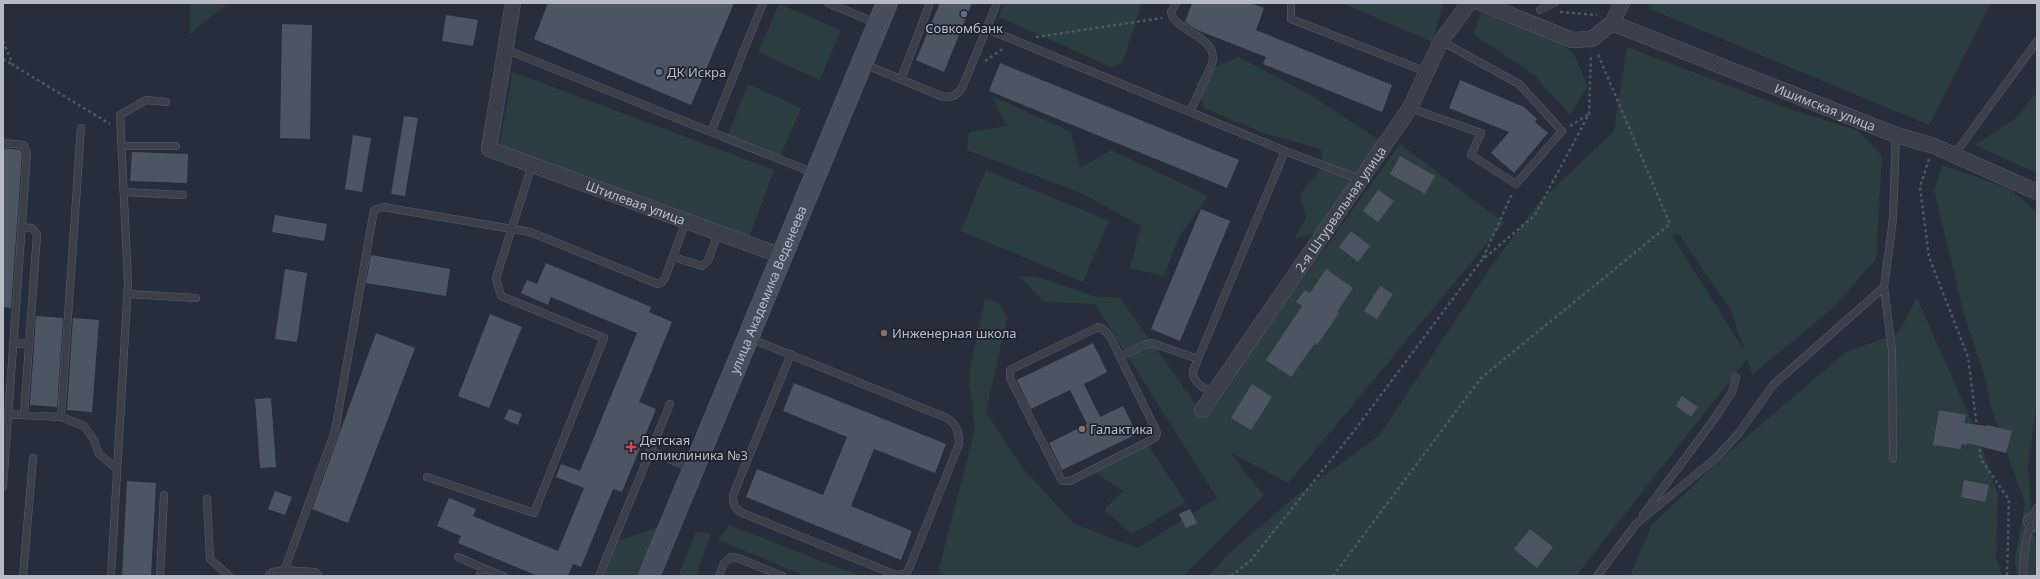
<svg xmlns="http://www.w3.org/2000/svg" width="2040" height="579" viewBox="0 0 2040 579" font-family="'Noto Sans',sans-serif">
	<rect width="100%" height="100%" fill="#272d3a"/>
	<path fill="#2c3d3f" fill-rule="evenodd" d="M190,3H228L190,34Z
		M1003,3H1142L1122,63L1111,67L999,17Z
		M1342,3H1444L1432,42Z
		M1651,3H1991L1929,125L1648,8Z
		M779,4L841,30L820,80L758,52Z
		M1481,13L1545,35L1573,52L1588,86L1570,115L1534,75L1473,34Z
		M1627,47L1795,111L1857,130L1882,156L1876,259L1833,308L1752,375L1747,359L1576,576H1209L1229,553L1296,496L1379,436L1488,271L1540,201L1614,131ZM1678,233L1732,312L1744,350L1672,236Z
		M1239,57L1309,94L1391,148L1322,232L1295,238L1306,218L1300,194L1322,167L1321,149L1266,134L1204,108L1196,84L1204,72Z
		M513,72L774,170L748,240L499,148Z
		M748,84L801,108L780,157L727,137Z
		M2037,92V173L1975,145L2016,118Z
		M992,96L1071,132L1080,168L1111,150L1208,196L1178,239L1164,276L1130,268L1141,226L1081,193L967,150L969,132L1006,126Z
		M1400,144L1504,223L1288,483L1231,453L1247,475L1264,495L1183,576H945L939,568L975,429L969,374L985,298L1000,304L1007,318L986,412L1022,467L1074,524L1138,548L1217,498L1095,304L1044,302L1019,276L1038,277L1093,296L1120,298L1204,416Z
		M1942,165L2010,189L2037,213V403L2028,464L2032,529L2037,543L2036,576H2017L2015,560L2025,503L1992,411L1984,374L1964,314L1934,190Z
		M986,170L1109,221L1083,282L961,231Z
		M1917,298L1976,432L1998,494L1996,559L2002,576H1630L1651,526L1723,457L1846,352L1898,333Z
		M1148,445L1186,502L1132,534L1104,510L1123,491L1094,472Z
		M729,525L860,576H806L718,540Z
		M659,527L643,576H601L617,541Z
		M696,532L711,533L696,576H678Z"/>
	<path fill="#4d5563" d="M548,3H734L691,105L534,39Z
		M940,3H972L944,72L916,60Z
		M1192,3H1250L1264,8L1256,30L1392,85L1382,112L1263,64L1266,57L1197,30L1185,22Z
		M446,15L478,20L473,46L442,41Z
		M282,24L312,25L310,139L280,138Z
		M1000,63L1239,160L1227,188L989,91Z
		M1460,80L1524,107L1537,119L1535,122L1548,133L1514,173L1491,153L1509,132L1449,108Z
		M404,116L418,118L405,196L391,194Z
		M353,135L371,138L362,192L345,189Z
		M3,148L20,150L22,154L11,308L3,307Z
		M132,152L188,154L187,183L130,181Z
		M1400,156L1435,176L1425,194L1390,174Z
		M1378,190L1394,201L1378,222L1363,211Z
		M1201,209L1230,221L1180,341L1151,329Z
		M275,215L327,224L324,241L272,232Z
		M1351,231L1370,246L1358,262L1339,247Z
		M371,255L450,269L446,296L366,283Z
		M546,263L651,307L649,312L672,322L639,402L656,409L622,492L613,489L581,567L573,564L568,576H538L458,543L461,536L437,526L449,498L476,509L473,516L558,551L584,488L556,477L561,464L580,471L637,333L551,297L548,305L521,293L527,280L537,284Z
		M285,269L307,273L297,342L275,339Z
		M1326,269L1353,288L1337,312L1339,313L1317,345L1315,343L1291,377L1266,360L1302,306L1296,302L1305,290L1310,293Z
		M1380,286L1393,294L1377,319L1364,311Z
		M490,314L522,327L489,408L458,396Z
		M36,316L63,318L57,407L30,405Z
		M73,318L99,320L92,412L67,410Z
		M376,333L415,348L348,523L312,509Z
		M1093,343L1107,372L1084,384L1100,417L1123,406L1137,434L1062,470L1049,443L1087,424L1070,390L1031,409L1017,380Z
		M794,383L946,444L935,473L874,449L851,506L912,531L901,560L746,497L757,469L823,495L847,437L783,411Z
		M1252,384L1272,397L1251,430L1231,418Z
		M1682,396L1698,407L1691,417L1676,406Z
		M271,398L276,467L260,468L255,399Z
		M509,409L522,414L518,425L504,419Z
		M1939,410L1966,415L1964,423L1987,426V425L2012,431L2006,453L1967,443V445L1961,444V449L1933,445Z
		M1964,480L1989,485L1985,502L1961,497Z
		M127,481L156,483L151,576H122Z
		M275,491L292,497L285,515L268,509Z
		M1190,509L1197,523L1186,528L1179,514Z
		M1530,529L1553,547L1537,568L1514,549Z"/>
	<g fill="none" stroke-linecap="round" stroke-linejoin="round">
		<g stroke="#585d68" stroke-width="8">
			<path id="lane" d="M763,3L711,132L814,173
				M828,3L876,23
				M1176,3L1171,12C1175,32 1215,35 1213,60C1212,67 1194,102 1190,112
				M1291,3V19L1427,72
				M1540,10L1554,3
				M987,29L1285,151L1193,371C1191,382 1206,389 1213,394
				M505,49L711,132
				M864,64L941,96C952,98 956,96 962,88L997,3
				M901,79L930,3
				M1410,108L1481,133L1471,155L1516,184L1562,131L1519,84L1441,41
				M3,143L24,145L27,153L3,487
				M122,146H176
				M1285,151L1362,180
				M1954,155L2037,41
				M124,192L183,195
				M22,227L32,228L37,234L24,415
				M673,257L702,266L708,261L718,233
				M1884,287L1892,350L1893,458
				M128,294L196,298
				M749,338L947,418C957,425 959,432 959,444L908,571L904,574L896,575L740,512C734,507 733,503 733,495L791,354
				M13,343L29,344
				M1120,357L1155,428L1157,433L1155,438L1070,481H1062L1010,378V370L1098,327C1110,330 1114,346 1120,357L1144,345L1152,343L1198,359
				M3,414L61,417L84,426L94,440L99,454L117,469
				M61,417L81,128
				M650,451L693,469
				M427,477L534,513L604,338L501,296L496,278L532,165
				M207,499L210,559L229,576
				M1643,515L1715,418L1732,392L1736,377
				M458,557L483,568
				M283,574L335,431L374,210L383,207L530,232L658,284L662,282L665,278L686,221
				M23,576L33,458
				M111,576L128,283L120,115L146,100L166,102
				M160,576L164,495
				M479,576L483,568L503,576
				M599,576L670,404
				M719,576L724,563L731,557L738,558L782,576
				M1597,576L1636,524L1716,458L1739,433L1773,385L1884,287L1893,219L1896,135
				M2023,576C2023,553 2027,529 2037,508"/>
		</g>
		<g stroke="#585d68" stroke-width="16">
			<g id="street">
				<path id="s1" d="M513,3L489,149L782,256"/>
				<path d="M1481,3L1572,40L1592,39L1612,23L1622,3"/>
				<path id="s2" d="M1612,23L1896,135L1934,146L2037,192"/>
				<path id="s3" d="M1202,410L1410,108L1441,41L1469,3"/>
				<path d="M2031,521L2037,524"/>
				<path d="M273,576L283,574L314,576"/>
			</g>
		</g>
		<g stroke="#585d68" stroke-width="22">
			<g id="secondary">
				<path id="s4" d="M649,576L887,3"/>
			</g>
		</g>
		<path stroke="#4a595c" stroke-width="2.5" stroke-dasharray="3 3" stroke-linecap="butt" d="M1560,12L1597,15
			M1036,37L1162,18
			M3,41L13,65L110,124
			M3,59L13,65
			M985,61L1004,48
			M1570,126L1589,114
			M1929,159L1920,187L1929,257L1968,357L1981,459L2009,500L2007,576
			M1483,258L1512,194
			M1231,576L1251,560L1354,431L1481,261L1535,215L1589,114L1591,54
			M1333,576L1481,378L1670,224L1597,52"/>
		<use href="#lane" stroke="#3a3f4a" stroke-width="7"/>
		<use href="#street" stroke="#3a3f4a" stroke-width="15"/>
		<use href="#secondary" stroke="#494e5d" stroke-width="21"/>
	</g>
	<g fill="#5c6f8a" stroke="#1f242f" stroke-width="1.5">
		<circle cx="964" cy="14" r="4"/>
		<circle cx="659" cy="72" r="4"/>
	</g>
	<g fill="#8d6e63" stroke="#1f242f" stroke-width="1.5">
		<circle cx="884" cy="333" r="4"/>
		<circle cx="1082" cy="429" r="4"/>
	</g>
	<path fill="#e0444e" stroke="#1f242f" stroke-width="1.5" d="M629 441h4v4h4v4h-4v4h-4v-4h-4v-4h4z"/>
	<g text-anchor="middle" stroke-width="3.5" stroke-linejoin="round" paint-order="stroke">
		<g font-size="13" fill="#b6bbc6" stroke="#1f242f" text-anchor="start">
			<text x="964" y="33" text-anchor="middle">Совкомбанк</text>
			<text x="667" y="77">ДК Искра</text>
			<text x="892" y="338">Инженерная школа</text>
			<text x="1090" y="434">Галактика</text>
			<text x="640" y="445">Детская<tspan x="640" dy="15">поликлиника №3</tspan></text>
		</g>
		<g font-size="13" fill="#b6bbc6" stroke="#1f242f">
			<text dy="5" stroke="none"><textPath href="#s2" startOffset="229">Ишимская улица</textPath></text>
			<text dy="5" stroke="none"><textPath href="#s1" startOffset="304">Штилевая улица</textPath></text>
			<text dy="5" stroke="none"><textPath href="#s3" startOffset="244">2-я Штурвальная улица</textPath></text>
			<text dy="5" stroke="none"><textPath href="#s4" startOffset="310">улица Академика Веденеева</textPath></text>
		</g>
	</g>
	<rect width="2040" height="579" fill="none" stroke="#b6bbc6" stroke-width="8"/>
</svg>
